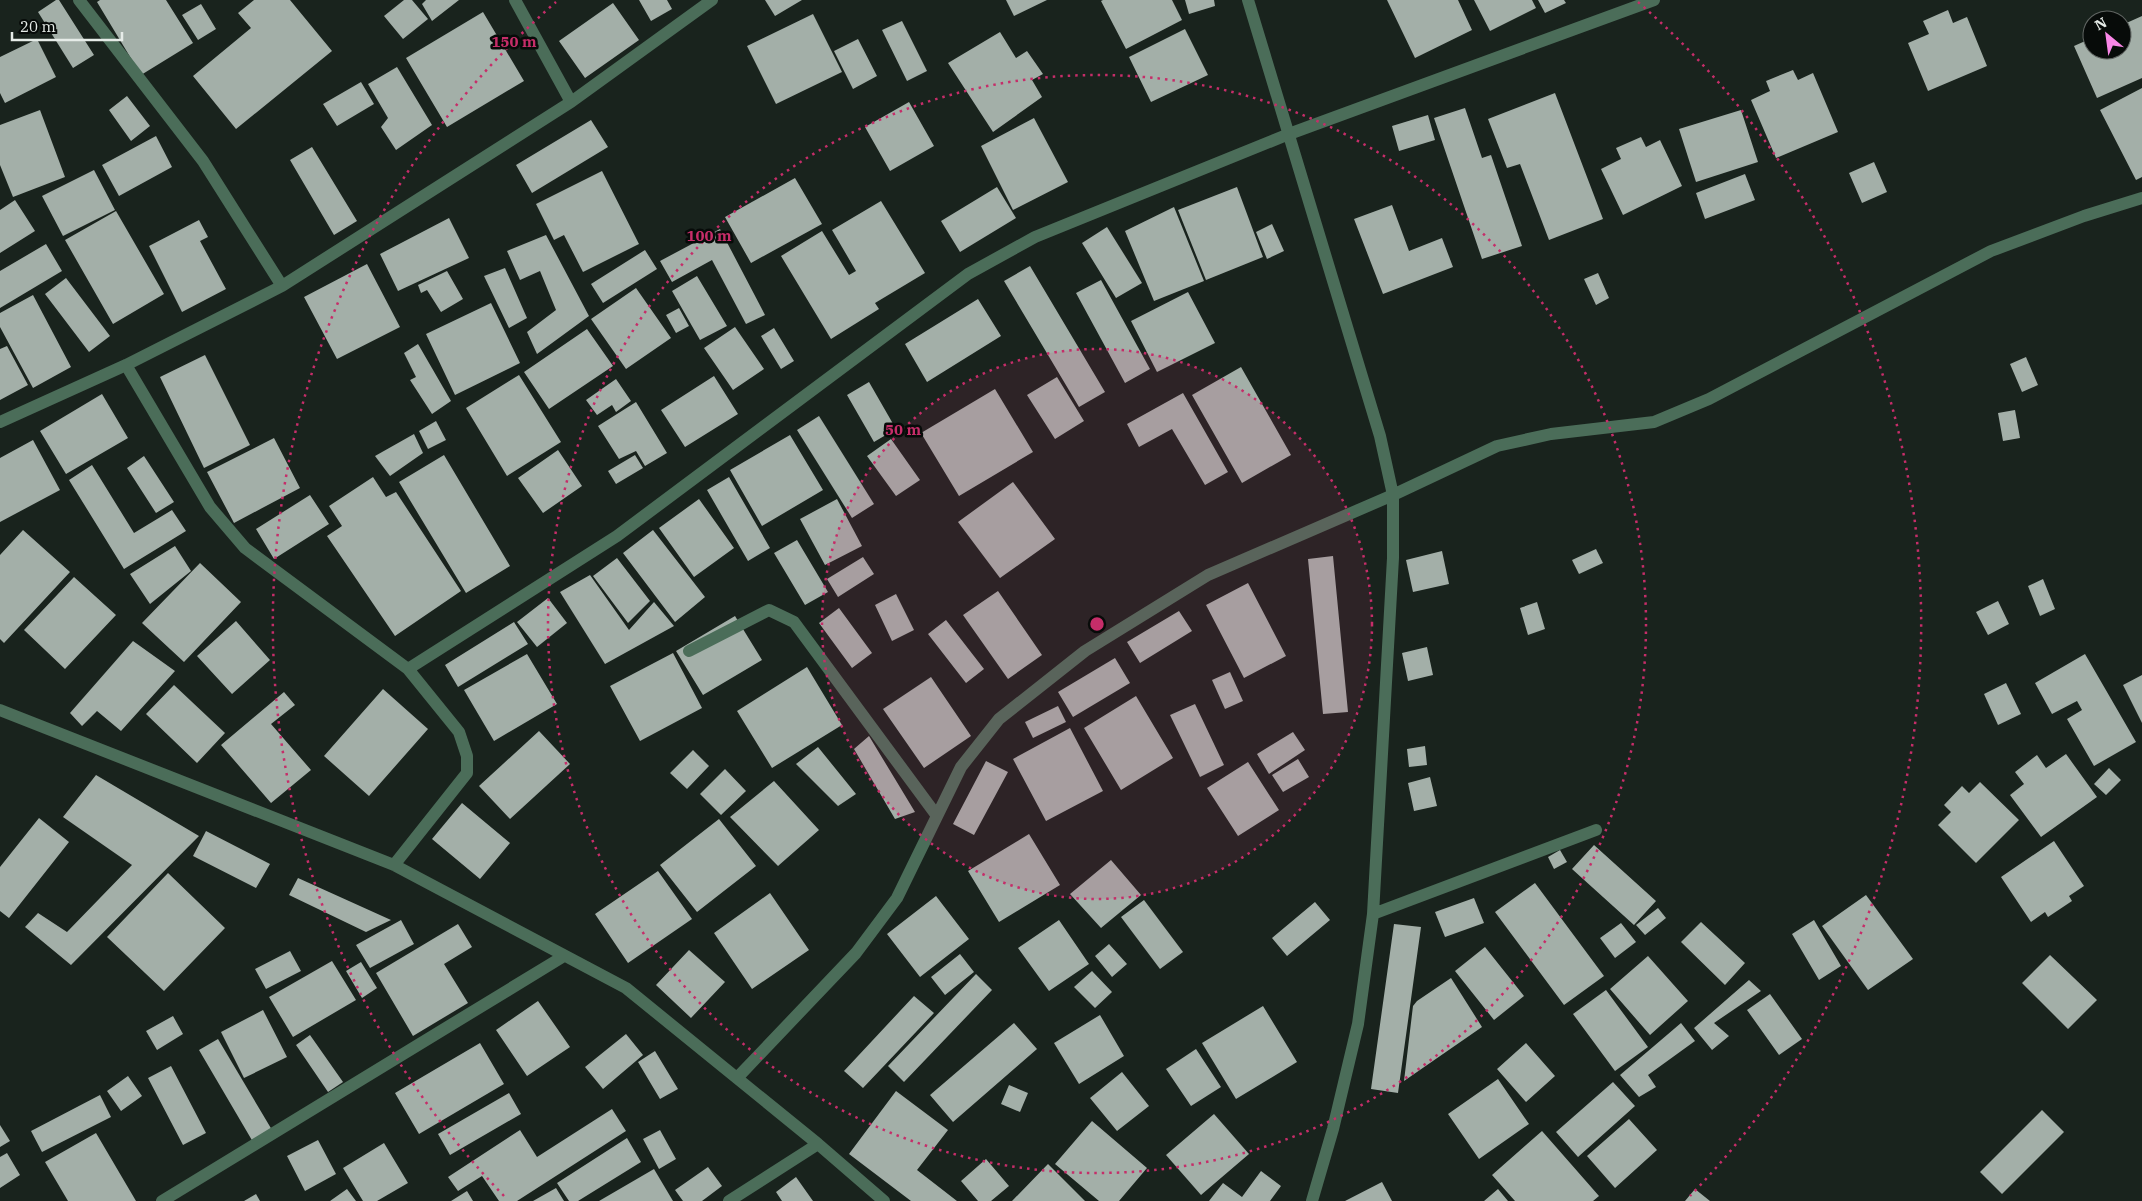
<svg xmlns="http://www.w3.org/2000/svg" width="2142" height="1201" viewBox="0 0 2142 1201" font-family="'IBM Plex Serif',serif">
	<rect width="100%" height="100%" fill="#19231d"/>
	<path fill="#a3afa8" d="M56,0H59L94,55L73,68L38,12Z
		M100,0H166L193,43L141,75L97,2Z
		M254,0H290L332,51L236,129L193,76L251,28L238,13Z
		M404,0H412L428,19L403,39L384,16Z
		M426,0H459L432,21L422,4Z
		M639,0H667L672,9L651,21Z
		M765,0H802L775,16Z
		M1006,0H1047L1014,16Z
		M1103,0H1172L1182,20L1126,49L1101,1Z
		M1185,0H1214L1215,6L1189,14Z
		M1387,0H1458L1472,30L1415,58Z
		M1474,0H1532L1536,8L1490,31Z
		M1538,0H1564L1566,3L1545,13Z
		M613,3L639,40L585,78L559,41Z
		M201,4L216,29L198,40L182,15Z
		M1948,10L1953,23L1967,17L1987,66L1928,91L1908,43L1929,34L1923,21Z
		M483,12L524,81L447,127L406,58Z
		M813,14L842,72L776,104L747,46Z
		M2142,16V78L2097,98L2074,46L2092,38V50H2122V25Z
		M902,21L927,71L907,81L882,30Z
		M1185,29L1208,75L1151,102L1129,57Z
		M1000,32L1016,58L1027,51L1043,74L1032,80L1042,97L993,132L948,63Z
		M37,39L56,77L5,103L0,93V57Z
		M858,39L877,76L853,89L834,51Z
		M397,67L432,125L396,150L381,127L388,118L368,84Z
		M1793,70L1798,80L1813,73L1838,132L1776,158L1751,100L1770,91L1766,81Z
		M361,82L374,104L337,126L323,104Z
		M2142,88V177L2136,180L2100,110Z
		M1555,93L1603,219L1549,240L1520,164L1507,168L1488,119Z
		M127,96L150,126L131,141L109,110Z
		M909,102L934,146L890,171L865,127Z
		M1465,108L1482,158L1491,155L1522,246L1482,259L1434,118Z
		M40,110L65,177L13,197L0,165V125Z
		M1741,110L1758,162L1696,182L1679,129Z
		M1428,115L1435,140L1399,151L1392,126Z
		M1034,118L1068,182L1013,210L981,146Z
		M591,120L608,147L532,193L516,165Z
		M156,136L172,167L119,196L102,165Z
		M1641,137L1646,147L1660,140L1682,186L1623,215L1601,169L1621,159L1616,148Z
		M312,147L357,221L334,235L290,160Z
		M1874,162L1887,192L1862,203L1849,173Z
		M94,170L115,210L63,236L42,196Z
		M602,171L639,244L583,272L564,235L554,240L536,204Z
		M1745,174L1755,200L1705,219L1696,193Z
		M795,178L822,224L751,263L725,217Z
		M997,187L1016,218L960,252L941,221Z
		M1237,187L1263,257L1206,280L1178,210Z
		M15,200L35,231L0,253V210Z
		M881,201L925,273L875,303L879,309L831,339L781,256L822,231L849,275L856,271L832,230Z
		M1392,205L1409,251L1442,238L1453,267L1383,294L1354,219Z
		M1174,207L1204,281L1154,301L1125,231Z
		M116,211L164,294L113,324L65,240Z
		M449,218L469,258L398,291L380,254Z
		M199,220L208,237L200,241L226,289L182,312L149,246Z
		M1272,224L1284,251L1267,259L1256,232Z
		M1107,227L1142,283L1116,298L1082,243Z
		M720,229L765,315L746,324L712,260L672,282L660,261Z
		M546,235L589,316L537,354L527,332L556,310L540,271L520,280L507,251Z
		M46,244L62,271L0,308V271Z
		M645,250L657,269L603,303L591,284Z
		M367,264L400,327L337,359L304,297Z
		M1030,266L1105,392L1079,407L1004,281Z
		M505,268L527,318L509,328L484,276Z
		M447,271L463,299L441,312L427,290L421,293L418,285Z
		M1598,273L1609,298L1596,305L1584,279Z
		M697,276L727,326L700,340L672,291Z
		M66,278L110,336L89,352L45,294Z
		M1101,280L1150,369L1125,383L1076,293Z
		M636,288L671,338L626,369L591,319Z
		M1188,292L1215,343L1157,372L1131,321Z
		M33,295L71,367L33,388L0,327V313Z
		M978,299L1001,336L927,382L905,344Z
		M491,303L520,363L455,395L426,334Z
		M679,308L689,326L676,333L666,315Z
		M735,327L764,369L733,390L704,348Z
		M774,328L794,361L781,369L761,336Z
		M587,329L613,366L549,409L524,372Z
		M418,344L451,401L432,414L410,380L416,377L404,353Z
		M7,346L28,385L0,400V349Z
		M205,355L250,445L204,468L160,377Z
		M2026,357L2038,385L2022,392L2010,364Z
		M1241,367L1291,455L1242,483L1192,395Z
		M519,375L561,442L507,476L466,408Z
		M714,376L738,414L685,447L661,410Z
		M1057,377L1084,421L1055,439L1027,395Z
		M616,379L631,401L616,412L612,405L597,415L586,400Z
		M869,382L896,429L874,442L847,395Z
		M995,389L1033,452L959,496L921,433Z
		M1183,393L1228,472L1205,485L1172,429L1139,447L1127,424Z
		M102,394L128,438L66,474L40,431Z
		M636,402L667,453L645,466L636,451L619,459L598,426Z
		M2015,410L2020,438L2003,441L1998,413Z
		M819,416L874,504L852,518L797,430Z
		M436,421L446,440L428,449L419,431Z
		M414,434L423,453L390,476L375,456Z
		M790,435L823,490L762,526L730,470Z
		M274,438L300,488L234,523L207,472Z
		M891,439L920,480L896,496L867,456Z
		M33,440L60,490L0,522V458Z
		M558,450L582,486L543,513L518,478Z
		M444,455L510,566L466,593L399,482Z
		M635,455L643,468L616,484L608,471Z
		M144,456L174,502L156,513L127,468Z
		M92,465L134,533L172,510L186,531L124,569L69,480Z
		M373,477L386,497L396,492L461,591L395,636L327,536L342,526L329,506Z
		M729,477L770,548L748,561L707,490Z
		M1013,482L1055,539L1000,578L958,522Z
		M310,495L329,524L274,559L256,529Z
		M699,499L734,548L694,577L659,528Z
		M837,499L862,546L825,565L800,519Z
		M23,530L70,572L4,643L0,639V555Z
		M653,530L705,597L675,622L623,553Z
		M797,540L828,592L805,605L774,553Z
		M175,546L191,571L150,604L130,574Z
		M1596,549L1603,563L1579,574L1572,560Z
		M1442,551L1449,584L1413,592L1406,560Z
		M1333,556L1348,712L1323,714L1308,559Z
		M863,557L874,574L838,597L827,579Z
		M617,558L650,601L628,623L593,576Z
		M200,563L241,602L184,662L142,623Z
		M590,575L629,630L654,602L674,626L605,664L560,592Z
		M74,577L116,615L65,669L24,630Z
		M2043,579L2055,609L2040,616L2028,586Z
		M1248,583L1286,656L1244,678L1206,605Z
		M998,591L1042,655L1008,679L963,615Z
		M896,594L914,630L892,641L875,605Z
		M548,598L567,623L537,647L517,622Z
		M1998,601L2009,624L1988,635L1976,612Z
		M1537,602L1545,629L1528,635L1520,608Z
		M839,608L872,653L852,668L819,623Z
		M1179,611L1192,631L1140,663L1127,642Z
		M735,616L762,660L703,695L676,651Z
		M946,620L984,669L966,683L928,634Z
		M236,621L270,660L232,694L197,656Z
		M514,622L528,644L458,687L445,665Z
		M133,641L175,671L121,731L97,711L82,726L70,713Z
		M1427,647L1433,675L1408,681L1402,653Z
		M673,653L702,708L640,741L610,686Z
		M527,654L557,704L494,741L464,690Z
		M2085,654L2136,742L2094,766L2067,719L2082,710L2077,701L2052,714L2035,683Z
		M1115,658L1130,683L1073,717L1058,692Z
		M807,667L842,725L772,768L737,711Z
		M1230,672L1243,701L1225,709L1212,680Z
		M2142,675V723L2123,685Z
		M931,677L971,736L924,768L883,709Z
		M2006,683L2021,714L1998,725L1984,694Z
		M174,685L225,733L197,763L146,714Z
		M383,689L428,729L369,796L324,756Z
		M284,692L295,705L271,724L311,770L271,803L221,745Z
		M1136,696L1173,758L1121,790L1084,728Z
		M1195,704L1224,765L1200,777L1170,715Z
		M1058,706L1066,722L1033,738L1025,722Z
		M1070,728L1103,791L1046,821L1013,759Z
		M539,731L570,764L510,819L479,786Z
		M1293,732L1305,750L1269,774L1257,754Z
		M869,736L915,812L895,819L854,749Z
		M1425,746L1427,765L1409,767L1407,749Z
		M818,747L856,794L838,806L796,764Z
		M693,750L709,766L687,789L670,773Z
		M2066,754L2097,797L2041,837L2010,795L2024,784L2015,772L2037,755L2046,768Z
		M1298,759L1309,777L1283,792L1272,775Z
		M986,761L1008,772L974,835L953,824Z
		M1248,762L1279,810L1238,836L1207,788Z
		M2109,768L2121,780L2106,795L2094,784Z
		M725,769L746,791L721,815L700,794Z
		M96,775L199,836L71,965L25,927L38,913L67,932L132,865L63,817Z
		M1430,777L1437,806L1414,811L1408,783Z
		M774,781L819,830L778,866L730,817Z
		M1980,782L2019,820L1976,863L1938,825L1951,812L1944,805L1962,786L1969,793Z
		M462,803L510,843L480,879L432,839Z
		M39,818L69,842L9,918L0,911V867Z
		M719,819L756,866L697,912L660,865Z
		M206,831L270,864L256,888L193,856Z
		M1029,834L1060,885L999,922L968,871Z
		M2054,841L2084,886L2069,896L2072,901L2048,917L2045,912L2031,922L2001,877Z
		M1594,845L1656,901L1634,925L1572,869Z
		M1560,850L1567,862L1554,869L1548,857Z
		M1111,860L1141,895L1101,928L1070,894Z
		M658,871L692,919L628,963L595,914Z
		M168,873L225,928L164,991L107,937Z
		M298,878L391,920L366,932L289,895Z
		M1535,883L1604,976L1564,1005L1495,912Z
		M770,893L809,950L752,989L714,933Z
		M1866,895L1913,959L1868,990L1822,926Z
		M936,896L969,939L920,977L887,934Z
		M1474,898L1484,923L1445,937L1435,912Z
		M1144,900L1183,952L1160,969L1121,917Z
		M1315,902L1330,920L1287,956L1272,938Z
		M1658,908L1666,918L1645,935L1636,925Z
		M401,920L414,944L370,968L356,945Z
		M1059,920L1089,964L1049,991L1018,948Z
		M1814,920L1841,966L1819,980L1792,934Z
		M1701,922L1745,963L1725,985L1681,942Z
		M1621,923L1636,942L1615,958L1600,938Z
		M458,924L472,947L444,964L468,1003L413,1036L376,973Z
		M1394,924L1421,927L1398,1093L1371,1089Z
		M1109,944L1127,964L1112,977L1095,956Z
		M1485,947L1524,996L1494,1020L1455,971Z
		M689,950L725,982L691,1018L656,985Z
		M290,951L301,971L266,989L255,969Z
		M960,954L974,972L945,995L931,977Z
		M2050,955L2097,1000L2068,1029L2022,983Z
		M1648,956L1688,1001L1650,1035L1610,989Z
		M332,961L356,1000L293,1037L269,997Z
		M361,962L377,988L362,998L346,971Z
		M1092,971L1112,992L1095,1008L1074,987Z
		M976,974L992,990L904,1082L888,1066Z
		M1451,978L1482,1027L1404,1081L1413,1006L1417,1001Z
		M1749,980L1761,991L1714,1023L1729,1036L1712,1050L1694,1028Z
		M1606,990L1648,1047L1615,1071L1573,1014Z
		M1770,994L1802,1039L1779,1055L1747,1010Z
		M914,996L934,1013L863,1088L844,1071Z
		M538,1001L570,1047L527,1076L496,1030Z
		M1263,1006L1297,1062L1236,1099L1202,1043Z
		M263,1010L287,1057L244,1078L221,1032Z
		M1100,1015L1124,1056L1079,1084L1054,1043Z
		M173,1016L183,1034L157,1050L146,1031Z
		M1014,1023L1037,1049L953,1122L930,1095Z
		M1681,1023L1695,1041L1648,1075L1656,1087L1639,1097L1620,1075Z
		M626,1034L643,1055L603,1089L585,1067Z
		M310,1035L343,1082L328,1092L296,1045Z
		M218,1039L272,1130L253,1142L199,1050Z
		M480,1043L504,1084L419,1134L395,1093Z
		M1526,1043L1555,1076L1526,1102L1497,1069Z
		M1196,1049L1221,1087L1191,1106L1166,1069Z
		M655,1051L678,1089L660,1099L638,1062Z
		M171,1066L206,1133L183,1145L148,1078Z
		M1122,1072L1149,1106L1117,1131L1090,1098Z
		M128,1076L142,1096L121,1111L107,1091Z
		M1498,1079L1529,1124L1479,1159L1448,1114Z
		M1613,1082L1635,1106L1578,1157L1556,1132Z
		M1009,1085L1028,1093L1020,1112L1001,1104Z
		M896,1091L948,1130L917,1170L957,1201H911L849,1154Z
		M509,1093L521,1114L450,1155L438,1134Z
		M100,1095L111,1117L42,1152L31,1131Z
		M612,1109L626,1131L517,1201H499L482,1176L458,1191L448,1177L520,1130L537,1157Z
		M2042,1110L2064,1132L2002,1194L1980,1172Z
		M1214,1114L1249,1154L1201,1195L1166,1155Z
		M1629,1119L1657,1150L1615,1188L1587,1156Z
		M1092,1121L1147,1168L1119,1201H1099L1055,1164Z
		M0,1125L10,1141L0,1147Z
		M660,1130L676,1159L659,1169L643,1139Z
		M1542,1131L1599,1196L1593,1201H1515L1492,1175Z
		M96,1133L136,1201H68L45,1162Z
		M627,1138L641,1162L578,1201H569L557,1183Z
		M318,1140L336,1174L305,1191L287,1156Z
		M384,1143L408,1183L377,1201H363L343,1168Z
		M7,1153L20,1175L0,1188V1157Z
		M986,1159L1009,1186L991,1201H978L961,1181Z
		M1048,1164L1085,1201H1012Z
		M708,1167L722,1186L702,1201H683L675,1190Z
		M654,1169L673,1201H599Z
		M1261,1171L1281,1186L1270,1201H1209L1223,1183L1242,1197Z
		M796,1177L813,1201H782L776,1192Z
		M1382,1182L1392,1201H1345Z
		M556,1188L564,1201H533Z
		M347,1189L356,1201H330Z
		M1498,1189L1508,1201H1484Z
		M1695,1189L1710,1201H1685Z
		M467,1191L473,1201H451Z
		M256,1194L260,1201H244Z"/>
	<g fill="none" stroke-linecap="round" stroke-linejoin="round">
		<path stroke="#4b6d59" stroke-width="12" d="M79,0L203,161L282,286
			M515,0L571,102
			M1248,0L1380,436L1393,495V558L1373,914L1358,1024L1333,1129L1312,1201
			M126,365L210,507L245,548L408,669L459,732L467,756V773L394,865
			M0,422L126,365L282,286L571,102L712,0
			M689,651L769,610L794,622L937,816
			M408,669L617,536L968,274L1035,237L1289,134L1654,0
			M0,710L394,865L626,988L818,1144L884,1201
			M1373,914L1596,830
			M737,1078L856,953L897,898L961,767L999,719L1085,651L1208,575L1393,495L1497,446L1551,434L1654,422L1709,399L1991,251L2084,216L2142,198
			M162,1201L564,956
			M729,1201L818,1144"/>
	</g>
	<circle cx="1097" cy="624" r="275" fill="#c62d69" fill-opacity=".12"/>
	<g fill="none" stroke="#c62d69" stroke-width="2.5" stroke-dasharray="2.5 5">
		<circle cx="1097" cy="624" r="275"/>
		<circle cx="1097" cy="624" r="549"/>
		<path d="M504 1196A824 824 0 0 1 556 2M1638 2A824 824 0 0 1 1690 1196"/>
	</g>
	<circle cx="1097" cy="624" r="8" fill="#c62d69" stroke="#070b09" stroke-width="2.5"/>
	<g font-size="15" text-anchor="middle" font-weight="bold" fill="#c62d69" stroke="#070b09" stroke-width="5" stroke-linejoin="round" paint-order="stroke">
		<text x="514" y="47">150 m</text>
		<text x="709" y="241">100 m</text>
		<text x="903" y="435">50 m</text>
	</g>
	<g transform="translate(2107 35) rotate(331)"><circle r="24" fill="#070b09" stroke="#606562"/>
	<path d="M0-4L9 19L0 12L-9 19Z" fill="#fa87e8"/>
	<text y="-8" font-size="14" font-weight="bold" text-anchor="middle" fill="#e6ece8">N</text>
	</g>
	<path d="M12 32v8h110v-8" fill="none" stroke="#e6ece8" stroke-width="2.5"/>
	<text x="20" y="32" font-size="15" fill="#e6ece8" stroke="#070b09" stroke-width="4" paint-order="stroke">20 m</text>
</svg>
